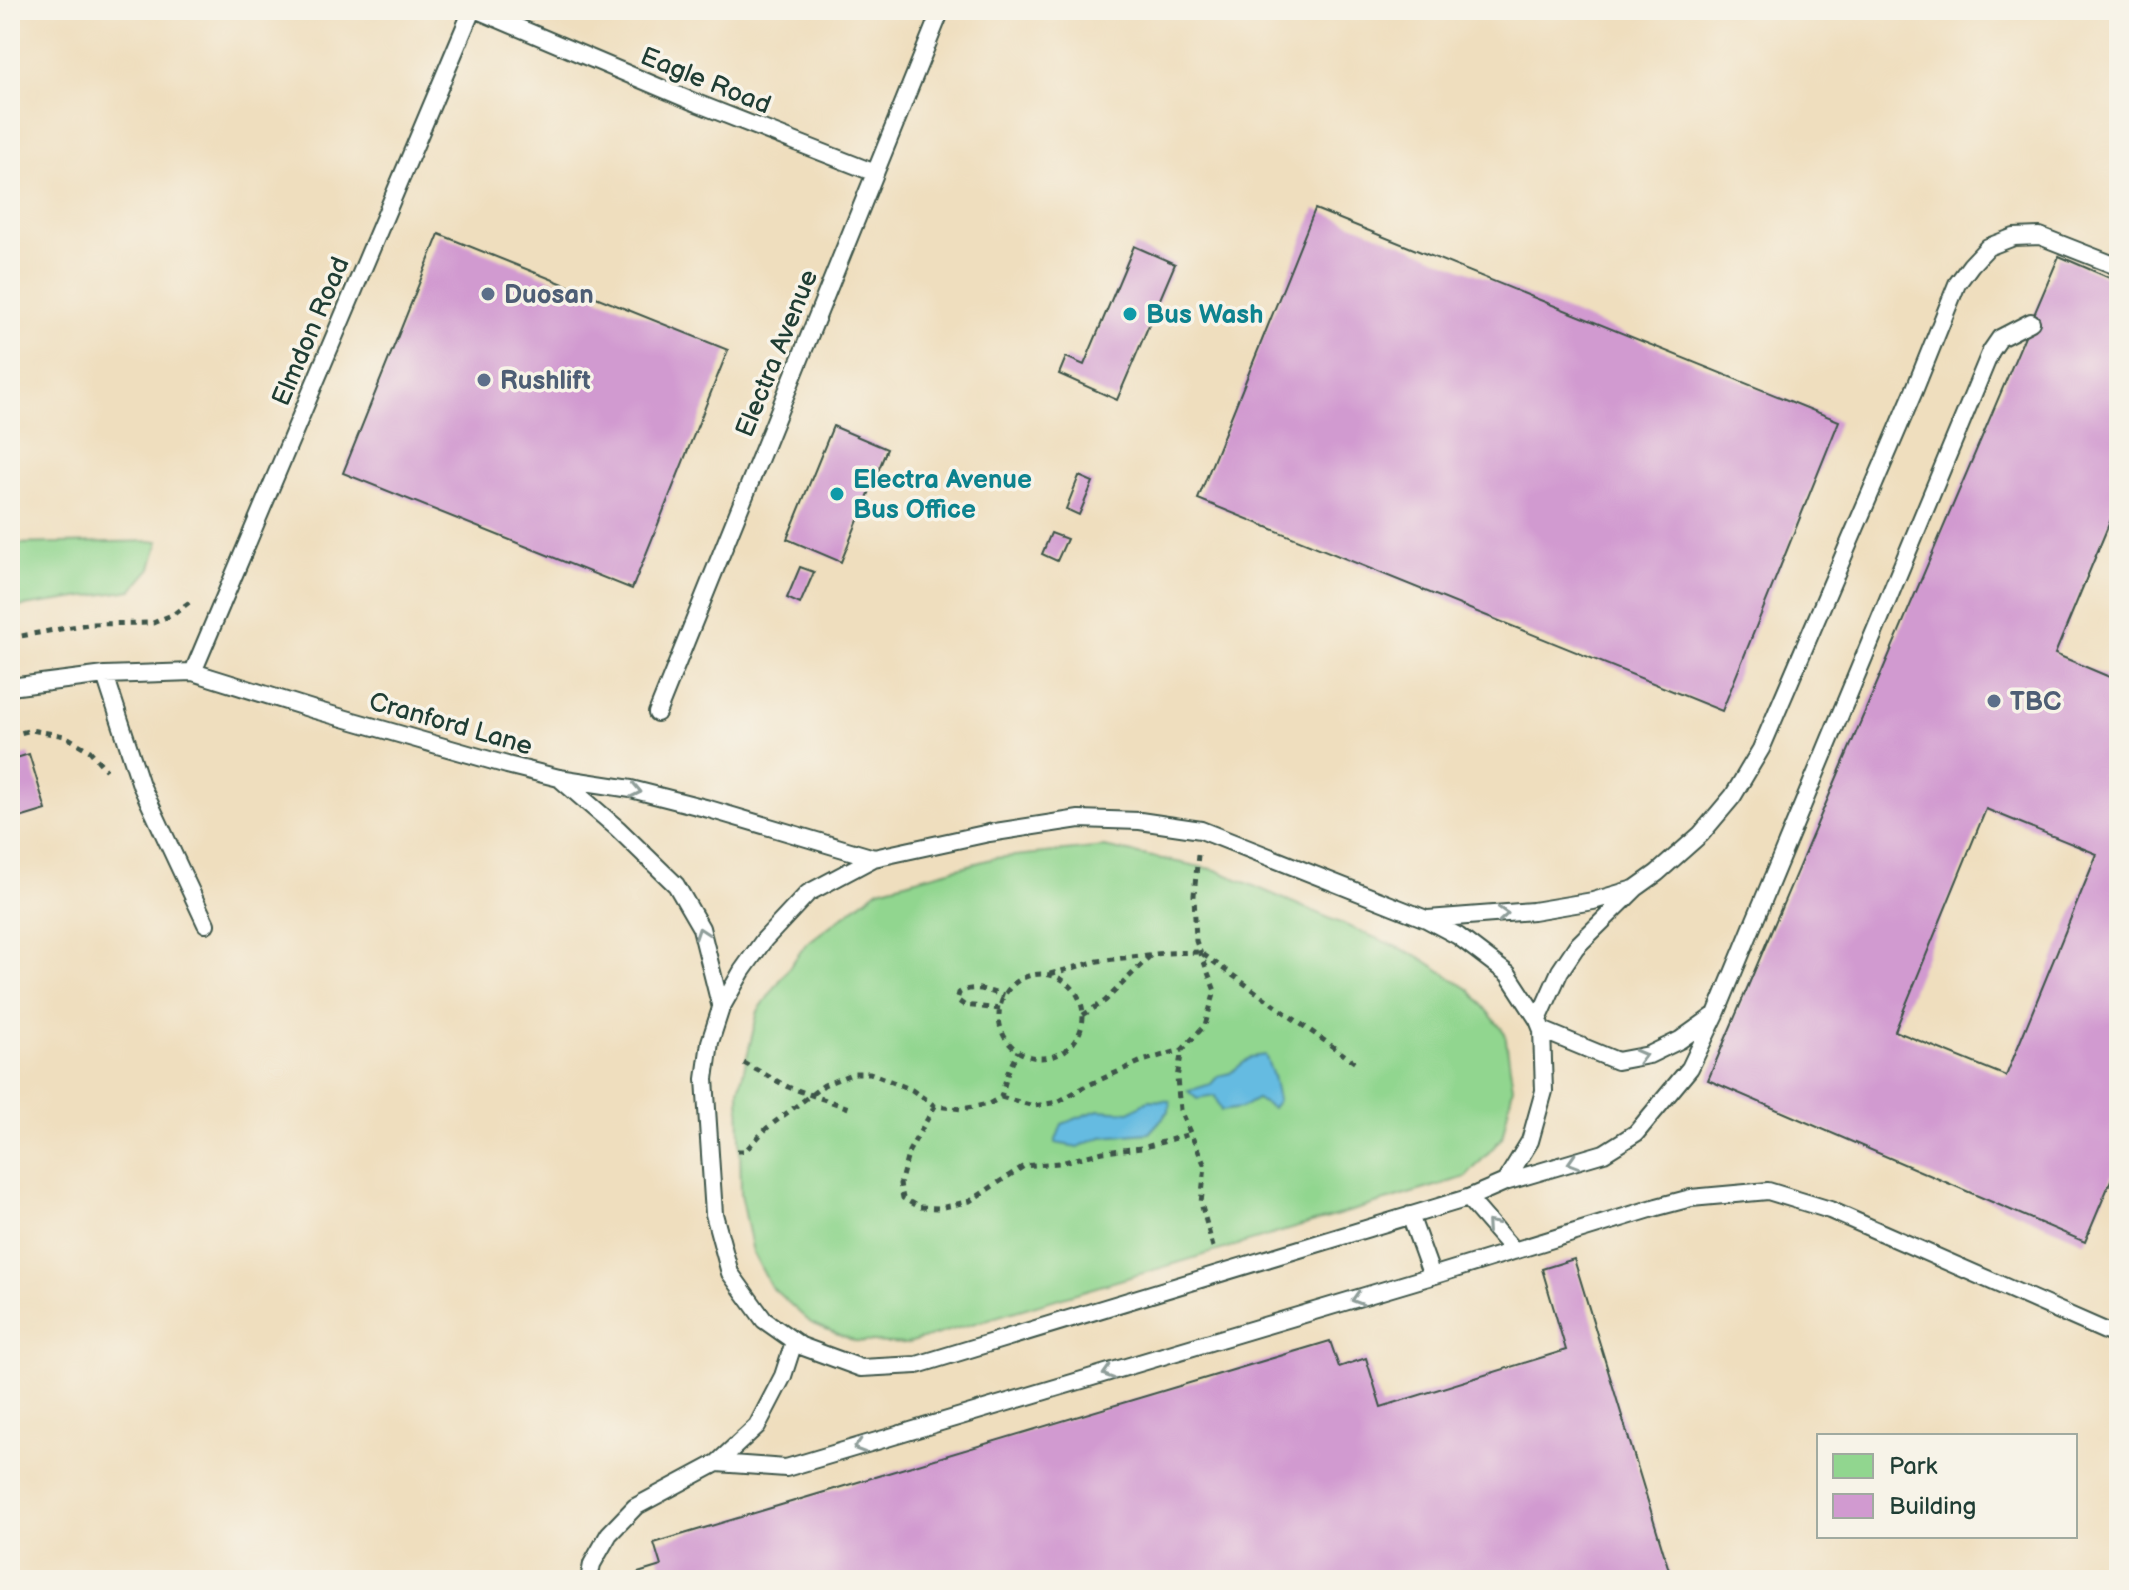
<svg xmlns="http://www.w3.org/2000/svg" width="2129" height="1590" viewBox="0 0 2129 1590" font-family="'Balsamiq Sans',sans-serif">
	<rect width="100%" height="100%" fill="#f7f3e8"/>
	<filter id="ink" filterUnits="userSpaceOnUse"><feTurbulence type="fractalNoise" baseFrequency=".0125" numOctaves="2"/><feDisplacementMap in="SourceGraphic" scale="16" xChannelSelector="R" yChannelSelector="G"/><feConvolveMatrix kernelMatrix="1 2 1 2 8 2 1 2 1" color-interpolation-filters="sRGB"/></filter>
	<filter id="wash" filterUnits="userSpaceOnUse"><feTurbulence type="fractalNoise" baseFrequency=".006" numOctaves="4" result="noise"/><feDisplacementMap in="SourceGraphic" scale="32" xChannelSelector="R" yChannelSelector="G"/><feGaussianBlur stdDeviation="1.8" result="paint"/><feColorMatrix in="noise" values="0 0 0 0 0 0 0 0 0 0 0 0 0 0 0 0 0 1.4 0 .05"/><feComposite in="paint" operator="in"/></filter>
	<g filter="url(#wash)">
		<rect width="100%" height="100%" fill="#efdebe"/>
		<path fill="#91d68f" stroke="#588a62" stroke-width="2" d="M159,541L151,568L132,590L10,608V544Z
			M1104,847L1216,870L1418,956L1470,990L1505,1033L1513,1087L1502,1138L1466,1177L905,1344L855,1341L811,1323L771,1287L753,1253L741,1194L739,1090L758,1011L806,944L879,889L995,858Z"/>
		<path fill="#65bbe1" stroke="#427c8a" stroke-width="2" d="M1265,1055L1273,1076L1278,1100L1272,1108L1257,1099L1241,1108L1221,1111L1215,1096L1197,1099L1188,1091L1211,1084L1218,1076L1230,1073L1251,1057Z
			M1149,1100L1170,1101L1169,1111L1149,1133L1102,1137L1078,1147L1055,1143L1062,1124L1098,1110L1130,1112Z"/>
		<g id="blocks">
			<path fill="#d19ad0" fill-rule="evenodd" d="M1315,209L1839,421L1722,711L1198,499Z
				M439,234L728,350L632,589L343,473Z
				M1134,246L1175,264L1117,400L1059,374L1066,357L1084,365Z
				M2059,256L2119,282V500L2055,654L2119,681V1161L2085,1242L1708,1080ZM1986,809L2097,854L2006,1076L1895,1031Z
				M833,426L887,449L841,562L787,539Z
				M1079,476L1093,482L1079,515L1066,509Z
				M1051,533L1067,539L1057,561L1042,554Z
				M800,567L814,572L800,604L787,598Z
				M29,754L46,810L10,821V760Z
				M1574,1259L1672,1580H640L638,1573L661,1566L654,1543L1330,1341L1339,1367L1366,1358L1381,1407L1566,1350L1542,1269Z"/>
		</g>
	</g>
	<g filter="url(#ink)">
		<use href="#blocks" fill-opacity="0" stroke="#3e5549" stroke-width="2"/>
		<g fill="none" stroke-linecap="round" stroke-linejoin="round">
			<g stroke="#3e5549" stroke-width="20">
				<path id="service" d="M477,10L694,102L875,173
					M193,672L472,10
					M105,675L141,785L206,924
					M10,687L105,675L193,672L315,710L507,765L559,778L631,789L709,809L874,858
					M657,713L941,10
					M559,778L617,828L676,885L701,928L721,1008
					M1079,819L1140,821L1201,830L1426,919L1458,936L1508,974L1538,1020L1542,1030L1544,1091L1530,1141L1505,1182L1468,1198L917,1365L861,1368L801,1346L764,1320L730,1273L714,1214L705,1079L710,1042L721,1008L742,971L764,940L808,893L874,858L989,833Z
					M1428,919L1533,911L1593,901L1634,889
					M1538,1020L1560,971L1576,947L1636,888L1657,873L1701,834L1733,796L1761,749L1914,391L1957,284L1971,265L1988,247L2014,237L2040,236L2119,267
					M1542,1030L1617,1061L1649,1055L1680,1040L1715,1015
					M1505,1182L1604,1153L1636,1133L1690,1068L1716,1014L1991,351L2000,338L2031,322
					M1468,1198L1514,1251
					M1410,1215L1432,1276
					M717,1463L786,1468L1432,1276L1657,1207L1691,1198L1768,1191L1830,1210L2119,1337
					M589,1580L592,1564L609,1534L635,1507L717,1463L757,1426L783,1376L794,1342"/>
			</g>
			<path stroke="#3e5549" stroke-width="5" stroke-dasharray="6 6" stroke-linecap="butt" d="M10,638L88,624L153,623L174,614L192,600
				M10,736L31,730L65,736L90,751L106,770
				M1198,855L1194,895L1196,941L1215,991L1205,1025L1182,1050L1177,1078L1180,1110L1205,1166L1201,1203L1213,1247
				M1050,974L1098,961L1165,953L1200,952L1357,1064
				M999 1016a42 42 0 1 1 84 0a42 42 0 1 1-84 0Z
				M1000,1009L964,1005L957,1000L959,993C973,984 989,991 1004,996
				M1083,1015L1105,1001L1151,955
				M744,1063L788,1087L849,1108
				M1001,1097L1034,1106L1058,1102L1084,1087L1142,1061L1182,1050
				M935,1106L909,1151L900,1184L903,1198L918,1207L940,1208L970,1201L1024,1166L1060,1163L1103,1152L1142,1148L1190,1134
				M737,1151H745L767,1128L824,1085L854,1073H870L912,1090L935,1106L962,1109L989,1104L1001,1097L1008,1072L1018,1051"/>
			<use href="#service" stroke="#fff" stroke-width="16"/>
		</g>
		<defs><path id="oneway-chevron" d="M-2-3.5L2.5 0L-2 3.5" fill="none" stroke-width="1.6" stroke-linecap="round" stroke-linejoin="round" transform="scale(2)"/></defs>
		<g stroke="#8f9e9a">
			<use href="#oneway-chevron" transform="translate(636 791) rotate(12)"/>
			<use href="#oneway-chevron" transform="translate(1503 914) rotate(-4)"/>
			<use href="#oneway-chevron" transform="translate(701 933) rotate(-109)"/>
			<use href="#oneway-chevron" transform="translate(1641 1056) rotate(-15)"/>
			<use href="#oneway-chevron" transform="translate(1573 1162) rotate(163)"/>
			<use href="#oneway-chevron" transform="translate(1491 1225) rotate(-131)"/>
			<use href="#oneway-chevron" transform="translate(1357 1299) rotate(163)"/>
			<use href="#oneway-chevron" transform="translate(1108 1373) rotate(163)"/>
			<use href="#oneway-chevron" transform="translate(859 1447) rotate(163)"/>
		</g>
	</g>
	<g fill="#5c6f8a" stroke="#f7f3e8" stroke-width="3">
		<circle cx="488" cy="294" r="8"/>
		<circle cx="484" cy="380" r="8"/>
		<circle cx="1994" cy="701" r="8"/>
	</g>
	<g fill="#0f9aa8" stroke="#f7f3e8" stroke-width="3">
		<circle cx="1130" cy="314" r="8"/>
		<circle cx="837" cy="494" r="8"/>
	</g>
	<g text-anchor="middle" stroke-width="7" stroke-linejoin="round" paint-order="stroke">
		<g font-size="26" fill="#1f3d34" stroke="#f7f3e8">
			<text transform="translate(706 80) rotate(22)" y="9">Eagle Road</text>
			<text transform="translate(310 331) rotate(-67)" y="9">Elmdon Road</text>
			<text transform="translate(776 353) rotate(-68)" y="9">Electra Avenue</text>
			<text transform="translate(451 723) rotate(16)" y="9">Cranford Lane</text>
		</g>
		<g font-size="26" font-weight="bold" fill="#4e5e75" stroke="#f7f3e8" text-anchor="start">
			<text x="504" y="303">Duosan</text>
			<text x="500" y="389">Rushlift</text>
			<text x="2010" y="710">TBC</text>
		</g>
		<g font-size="26" font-weight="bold" fill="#0d838f" stroke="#f7f3e8" text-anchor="start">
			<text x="1146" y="323">Bus Wash</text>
			<text x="853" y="488">Electra Avenue<tspan x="853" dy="30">Bus Office</tspan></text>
		</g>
	</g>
	<rect width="2129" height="1590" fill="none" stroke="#f7f3e8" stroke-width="40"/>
	<rect x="1817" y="1434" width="260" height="104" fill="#f7f3e8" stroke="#a1aaa0" stroke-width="2"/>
	<rect x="1833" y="1454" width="40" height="24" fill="#91d68f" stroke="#a1aaa0" stroke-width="2"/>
	<text x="1889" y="1474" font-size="24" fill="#1f3d34">Park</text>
	<rect x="1833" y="1494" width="40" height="24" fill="#d19ad0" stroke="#a1aaa0" stroke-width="2"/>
	<text x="1889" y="1514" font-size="24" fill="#1f3d34">Building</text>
</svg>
